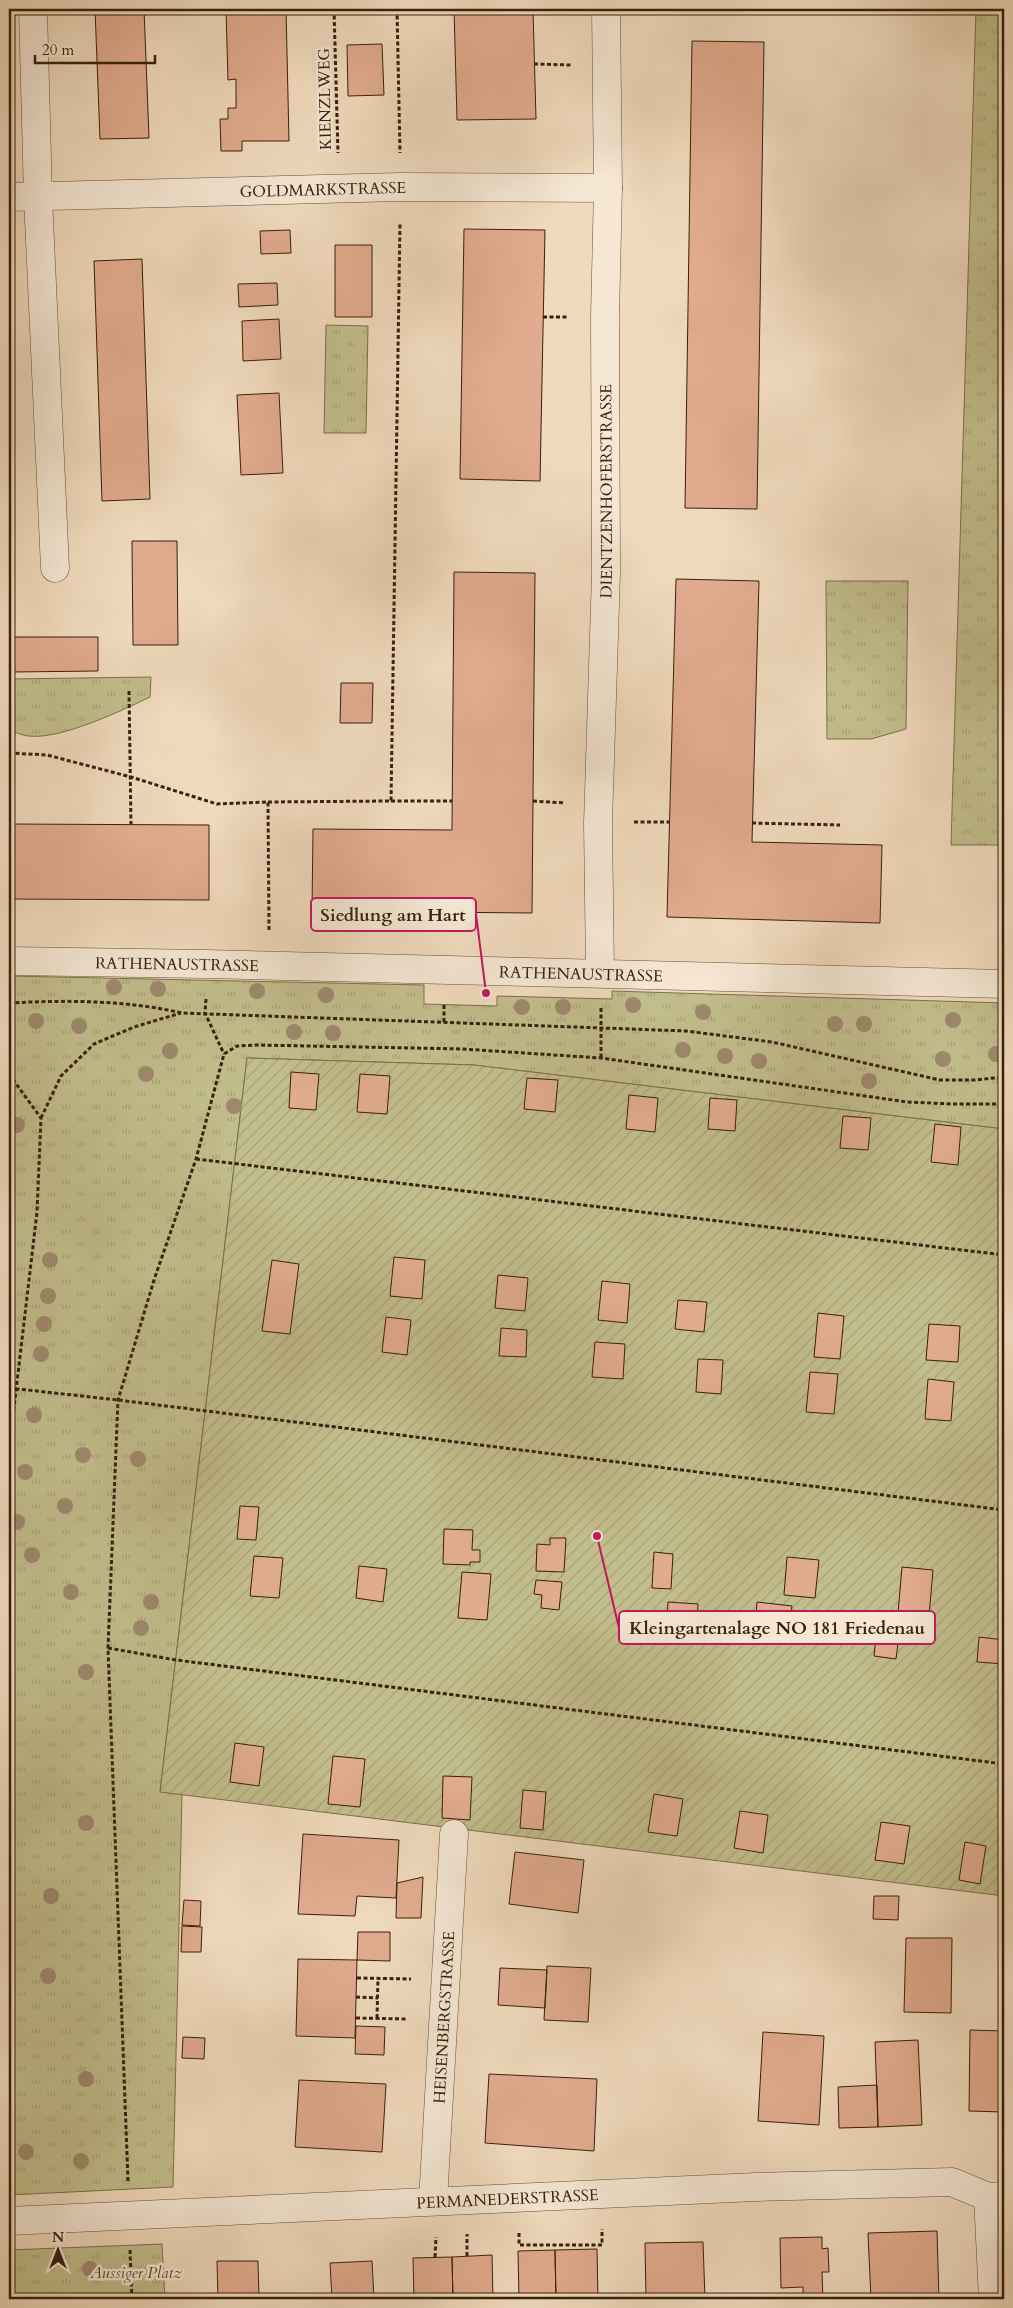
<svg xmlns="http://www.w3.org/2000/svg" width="1013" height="2308" viewBox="0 0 1013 2308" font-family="Cardo,serif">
	<defs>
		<pattern id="park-tufts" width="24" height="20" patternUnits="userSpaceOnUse" patternTransform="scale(1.25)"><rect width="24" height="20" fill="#c2bd8c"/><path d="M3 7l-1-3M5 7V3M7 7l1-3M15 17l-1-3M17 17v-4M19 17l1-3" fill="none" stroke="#a7a278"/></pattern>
		<pattern id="garden-furrows" width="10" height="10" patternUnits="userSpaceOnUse" patternTransform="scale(1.25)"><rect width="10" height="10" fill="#c2bd8c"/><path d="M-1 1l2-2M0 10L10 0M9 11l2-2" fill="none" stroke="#a7a278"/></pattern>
	</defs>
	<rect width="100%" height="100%" fill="#f0dabd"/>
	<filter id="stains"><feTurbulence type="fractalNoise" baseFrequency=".004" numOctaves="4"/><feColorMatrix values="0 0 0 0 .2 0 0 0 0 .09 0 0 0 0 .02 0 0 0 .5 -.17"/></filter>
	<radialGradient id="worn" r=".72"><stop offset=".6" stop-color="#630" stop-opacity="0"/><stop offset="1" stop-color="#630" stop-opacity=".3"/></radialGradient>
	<path fill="url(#park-tufts)" stroke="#7e6e4c" d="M976,9H1004V845H951Z
		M326,325L368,326L366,433H324Z
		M826,581H908L906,729L871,739H827Z
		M151,677L150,697C121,711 60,740 28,736C21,735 15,732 9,730V679Z
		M9,976L424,985V1004L497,1006V996L612,999V991L1004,1003V1129L474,1065L247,1058L160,1791L182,1794L173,2187L9,2195V1226L15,1185L9,1160Z
		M162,2244L165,2299H9V2250Z"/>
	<path fill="url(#garden-furrows)" stroke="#7e6e4c" d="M247,1058L474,1065L1004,1129V1896L160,1792Z"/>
	<path fill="#e1ab8f" stroke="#39200c" d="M95,9H144L149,138L100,139Z
		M226,9H286L289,141H242V151H221L220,119H228V108H236V79L228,80Z
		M454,9H533L536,119L457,120Z
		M692,41L764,42L757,509L685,508Z
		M382,44L384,95L348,96L347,45Z
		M464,229L545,230L540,481L460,479Z
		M290,230L291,253L261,254L260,231Z
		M335,245H372V317H335Z
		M142,259L150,499L102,501L94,261Z
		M277,283L278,305L239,307L238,284Z
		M279,319L281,359L243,361L242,321Z
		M279,393L283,473L241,475L237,395Z
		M132,541H177L178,645H133Z
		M454,572L535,573L532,913L312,911L313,829L452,830Z
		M676,579L759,581L752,842L882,845L880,923L667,917Z
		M12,637H98V671L12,672Z
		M341,683H373L372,723H340Z
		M9,824L209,825V900L9,899Z
		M291,1072L319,1074L316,1110L289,1108Z
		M360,1074L390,1076L387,1114L357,1112Z
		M527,1078L558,1080L555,1112L524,1109Z
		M629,1095L658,1098L655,1132L626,1129Z
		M710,1098L737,1100L735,1131L708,1129Z
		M843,1116L871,1118L868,1150L840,1148Z
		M935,1124L961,1127L958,1165L931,1162Z
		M394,1257L425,1260L422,1299L390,1296Z
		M272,1260L299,1264L290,1334L262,1331Z
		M498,1275L528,1278L525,1311L495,1308Z
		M602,1281L630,1284L627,1323L598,1320Z
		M678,1300L707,1302L704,1332L675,1329Z
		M818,1313L844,1316L840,1359L814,1357Z
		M386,1317L411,1320L407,1355L382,1352Z
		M929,1324L960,1326L958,1362L926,1360Z
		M501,1328L527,1330L526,1357L499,1356Z
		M595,1342L625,1344L623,1379L592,1377Z
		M698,1359L723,1360L721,1394L696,1392Z
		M810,1372L838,1374L834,1414L806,1412Z
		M928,1379L954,1382L951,1421L925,1419Z
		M240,1506L259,1507L256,1540L237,1539Z
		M444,1529L473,1530L472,1550H480V1562H470V1565L443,1564Z
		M550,1538H566L564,1572L536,1571L537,1544L550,1545Z
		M654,1552L673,1554L671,1589L652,1588Z
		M254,1556L283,1558L279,1598L250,1596Z
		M787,1557L819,1560L815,1598L784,1595Z
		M359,1566L387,1569L383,1602L356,1598Z
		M902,1567L933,1570L929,1616L898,1613Z
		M462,1572L491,1574L487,1620L458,1618Z
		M536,1580L562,1582L559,1610L541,1608L542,1595L534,1594Z
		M668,1602L698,1604L696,1643L666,1641Z
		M757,1602L792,1606L788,1641L754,1638Z
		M878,1617L901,1620L896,1659L874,1656Z
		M979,1637L1004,1640V1664L977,1662Z
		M235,1743L264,1747L259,1786L230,1782Z
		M333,1756L365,1759L360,1807L328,1804Z
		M443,1776L472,1777L470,1820L442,1818Z
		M523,1790L546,1792L543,1830L520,1828Z
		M654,1794L683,1799L677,1836L648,1832Z
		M740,1811L768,1815L763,1853L734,1848Z
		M881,1822L910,1826L904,1864L875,1860Z
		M303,1834L399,1840L396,1898L357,1896L355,1916L298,1914Z
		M965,1842L986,1846L980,1884L959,1880Z
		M515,1852L584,1860L578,1913L509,1904Z
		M423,1877L421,1918H396L397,1883Z
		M874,1896H899L898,1920L873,1919Z
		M184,1900L201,1901L200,1926L182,1925Z
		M182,1926L202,1927L201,1952H181Z
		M358,1932H390V1961L357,1960Z
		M906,1938H952L951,2013L904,2012Z
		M298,1959L357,1960L355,2038L296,2036Z
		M547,1966L591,1968L588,2022L544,2020Z
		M500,1968L547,1970L545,2008L498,2005Z
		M356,2026L385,2027L384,2055L355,2054Z
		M970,2030L1004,2031V2112L969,2111Z
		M763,2032L824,2036L819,2125L758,2121Z
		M183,2037L205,2038L204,2059L182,2058Z
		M918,2040L922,2125L878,2127L875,2042Z
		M489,2074L597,2079L594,2151L485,2143Z
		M299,2080L386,2084L382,2152L295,2147Z
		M877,2085L878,2127L839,2128L838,2087Z
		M937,2231L939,2299H871L868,2233Z
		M822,2237V2249L828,2248L829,2272H822L823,2299H803V2287L781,2288L780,2238Z
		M703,2242L705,2299H646L645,2243Z
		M597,2249L598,2299H556L555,2250Z
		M555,2250L556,2299H519L518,2251Z
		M492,2255L493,2299H453L452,2257Z
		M452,2257L453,2299H414L413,2258Z
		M217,2261H258L259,2299H218Z
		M372,2261L374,2299H332L330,2263Z"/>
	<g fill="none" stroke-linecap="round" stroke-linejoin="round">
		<g stroke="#674e38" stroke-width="29">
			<g id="minor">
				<path d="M33,9L38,197L55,568"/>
				<path id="s1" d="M9,197L400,187L608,188"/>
				<path id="s2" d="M9,961L206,964L1004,984"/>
				<path id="s3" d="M600,973L598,823L606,573L605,317L608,188L606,9"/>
				<path d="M988,2197L993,2299"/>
				<path id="s4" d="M433,2201L454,1834"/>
				<path id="s5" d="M9,2221L756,2187L952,2182L988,2197L1004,2196"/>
			</g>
		</g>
		<path stroke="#39200c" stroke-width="3" stroke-dasharray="4 2.5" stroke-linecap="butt" d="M334,9L338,153
			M397,9L400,153
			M534,64L571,65
			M543,317H569
			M129,691L131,824
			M9,753L47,755L131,777L217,804L268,802L269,930
			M391,801H452
			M533,801L565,803
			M268,802L391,801L400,222
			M634,822H670
			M752,823L840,825
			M206,999L205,1013L224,1054
			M9,1003C66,1000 126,1000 182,1013L686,1031L772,1042L940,1080H975L1004,1077
			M601,1008V1058
			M444,1022V1005
			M9,1074L41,1118L37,1212L9,1450
			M41,1118L61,1076L94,1044L134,1027L181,1013
			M196,1159L1004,1255
			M9,1388L118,1400L1004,1510
			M108,1648L176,1660L1004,1764
			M357,1978L411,1979
			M356,1997L378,1998
			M356,2018L408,2019
			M377,2018L378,1978
			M128,2181L108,1648L118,1400L154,1280L196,1159L224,1054L237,1046L257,1045L463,1049L601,1058L907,1102L953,1104H1004
			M519,2233V2245H602V2229
			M130,2250L132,2299
			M467,2256V2234
			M435,2257L436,2237"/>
		<use href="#minor" stroke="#f5e7d4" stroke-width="28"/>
	</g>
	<g fill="#9e896d">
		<circle cx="114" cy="987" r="8"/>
		<circle cx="158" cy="989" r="8"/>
		<circle cx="257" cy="991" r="8"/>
		<circle cx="326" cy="995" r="8"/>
		<circle cx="633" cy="1005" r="8"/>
		<circle cx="522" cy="1007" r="8"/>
		<circle cx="563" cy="1007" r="8"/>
		<circle cx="703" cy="1012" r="8"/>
		<circle cx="953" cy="1020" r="8"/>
		<circle cx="36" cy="1021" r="8"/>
		<circle cx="835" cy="1024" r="8"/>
		<circle cx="864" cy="1024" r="8"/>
		<circle cx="79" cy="1026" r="8"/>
		<circle cx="294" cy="1032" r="8"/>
		<circle cx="333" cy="1033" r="8"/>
		<circle cx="683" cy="1050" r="8"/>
		<circle cx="170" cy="1051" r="8"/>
		<circle cx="996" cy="1054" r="8"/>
		<circle cx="725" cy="1056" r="8"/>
		<circle cx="943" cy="1059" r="8"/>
		<circle cx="759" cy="1061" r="8"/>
		<circle cx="146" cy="1074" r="8"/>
		<circle cx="869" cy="1081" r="8"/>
		<circle cx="234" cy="1106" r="8"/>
		<circle cx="17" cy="1125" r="8"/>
		<circle cx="50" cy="1260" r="8"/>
		<circle cx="48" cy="1296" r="8"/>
		<circle cx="44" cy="1324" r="8"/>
		<circle cx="41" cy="1354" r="8"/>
		<circle cx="34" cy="1415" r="8"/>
		<circle cx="83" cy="1455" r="8"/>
		<circle cx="138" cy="1459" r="8"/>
		<circle cx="25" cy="1472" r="8"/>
		<circle cx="65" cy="1506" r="8"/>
		<circle cx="17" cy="1522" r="8"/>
		<circle cx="32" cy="1555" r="8"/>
		<circle cx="71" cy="1592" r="8"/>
		<circle cx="151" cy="1602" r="8"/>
		<circle cx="141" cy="1628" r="8"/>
		<circle cx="86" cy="1672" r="8"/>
		<circle cx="86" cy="1823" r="8"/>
		<circle cx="51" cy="1896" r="8"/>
		<circle cx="48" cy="1976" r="8"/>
		<circle cx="86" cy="2079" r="8"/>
		<circle cx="26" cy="2152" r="8"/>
		<circle cx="81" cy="2161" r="8"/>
		<circle cx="90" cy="2269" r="8"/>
	</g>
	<g text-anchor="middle" stroke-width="5" stroke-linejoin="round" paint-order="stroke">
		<g font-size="16" fill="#39200c" stroke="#f5e7d4">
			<text transform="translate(324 99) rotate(-91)" y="6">KIENZLWEG</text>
			<text dy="6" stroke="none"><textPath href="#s1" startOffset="314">GOLDMARKSTRASSE</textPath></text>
			<text dy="6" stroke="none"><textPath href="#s3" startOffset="482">DIENTZENHOFERSTRASSE</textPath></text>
			<text dy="6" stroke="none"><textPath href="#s2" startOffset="168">RATHENAUSTRASSE</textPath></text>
			<text dy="6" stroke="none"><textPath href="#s2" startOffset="572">RATHENAUSTRASSE</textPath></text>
			<text dy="6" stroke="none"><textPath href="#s4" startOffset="184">HEISENBERGSTRASSE</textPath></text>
			<text dy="6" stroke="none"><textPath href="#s5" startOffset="499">PERMANEDERSTRASSE</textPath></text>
		</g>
		<g font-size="16" font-style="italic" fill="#5b472c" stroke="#f5e7d4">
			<text x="136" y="2278">Aussiger Platz</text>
		</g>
	</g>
	<path fill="none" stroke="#c2185b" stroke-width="2" d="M486 993L476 914M597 1536L619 1628"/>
	<g fill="#c2185b" stroke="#f5e7d4" stroke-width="2">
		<circle cx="486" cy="993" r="5"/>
		<circle cx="597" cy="1536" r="5"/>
	</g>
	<g fill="#f5e7d4" stroke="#c2185b" stroke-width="2">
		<rect x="311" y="898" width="165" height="33" rx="5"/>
		<rect x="619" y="1611" width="316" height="33" rx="5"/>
	</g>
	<g font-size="18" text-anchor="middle" font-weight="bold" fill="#39200c">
		<text x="393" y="921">Siedlung am Hart</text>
		<text x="777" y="1634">Kleingartenalage NO 181 Friedenau</text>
	</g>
	<rect width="1013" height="2308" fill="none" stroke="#f0dabd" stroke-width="30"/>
	<rect x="10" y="10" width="993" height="2288" fill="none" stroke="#39200c" stroke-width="2.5"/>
	<rect x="15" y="15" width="983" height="2278" fill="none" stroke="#39200c"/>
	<g transform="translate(58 2250)" stroke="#f5e7d4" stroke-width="4" paint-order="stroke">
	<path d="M0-4L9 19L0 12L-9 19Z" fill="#39200c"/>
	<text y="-8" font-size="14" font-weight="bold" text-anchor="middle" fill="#39200c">N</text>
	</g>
	<path d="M35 55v8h120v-8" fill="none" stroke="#39200c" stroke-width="2.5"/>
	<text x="42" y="55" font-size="15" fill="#39200c" stroke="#f5e7d4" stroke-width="4" paint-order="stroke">20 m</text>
	<rect width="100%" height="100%" filter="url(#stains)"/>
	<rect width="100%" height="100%" fill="url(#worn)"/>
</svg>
